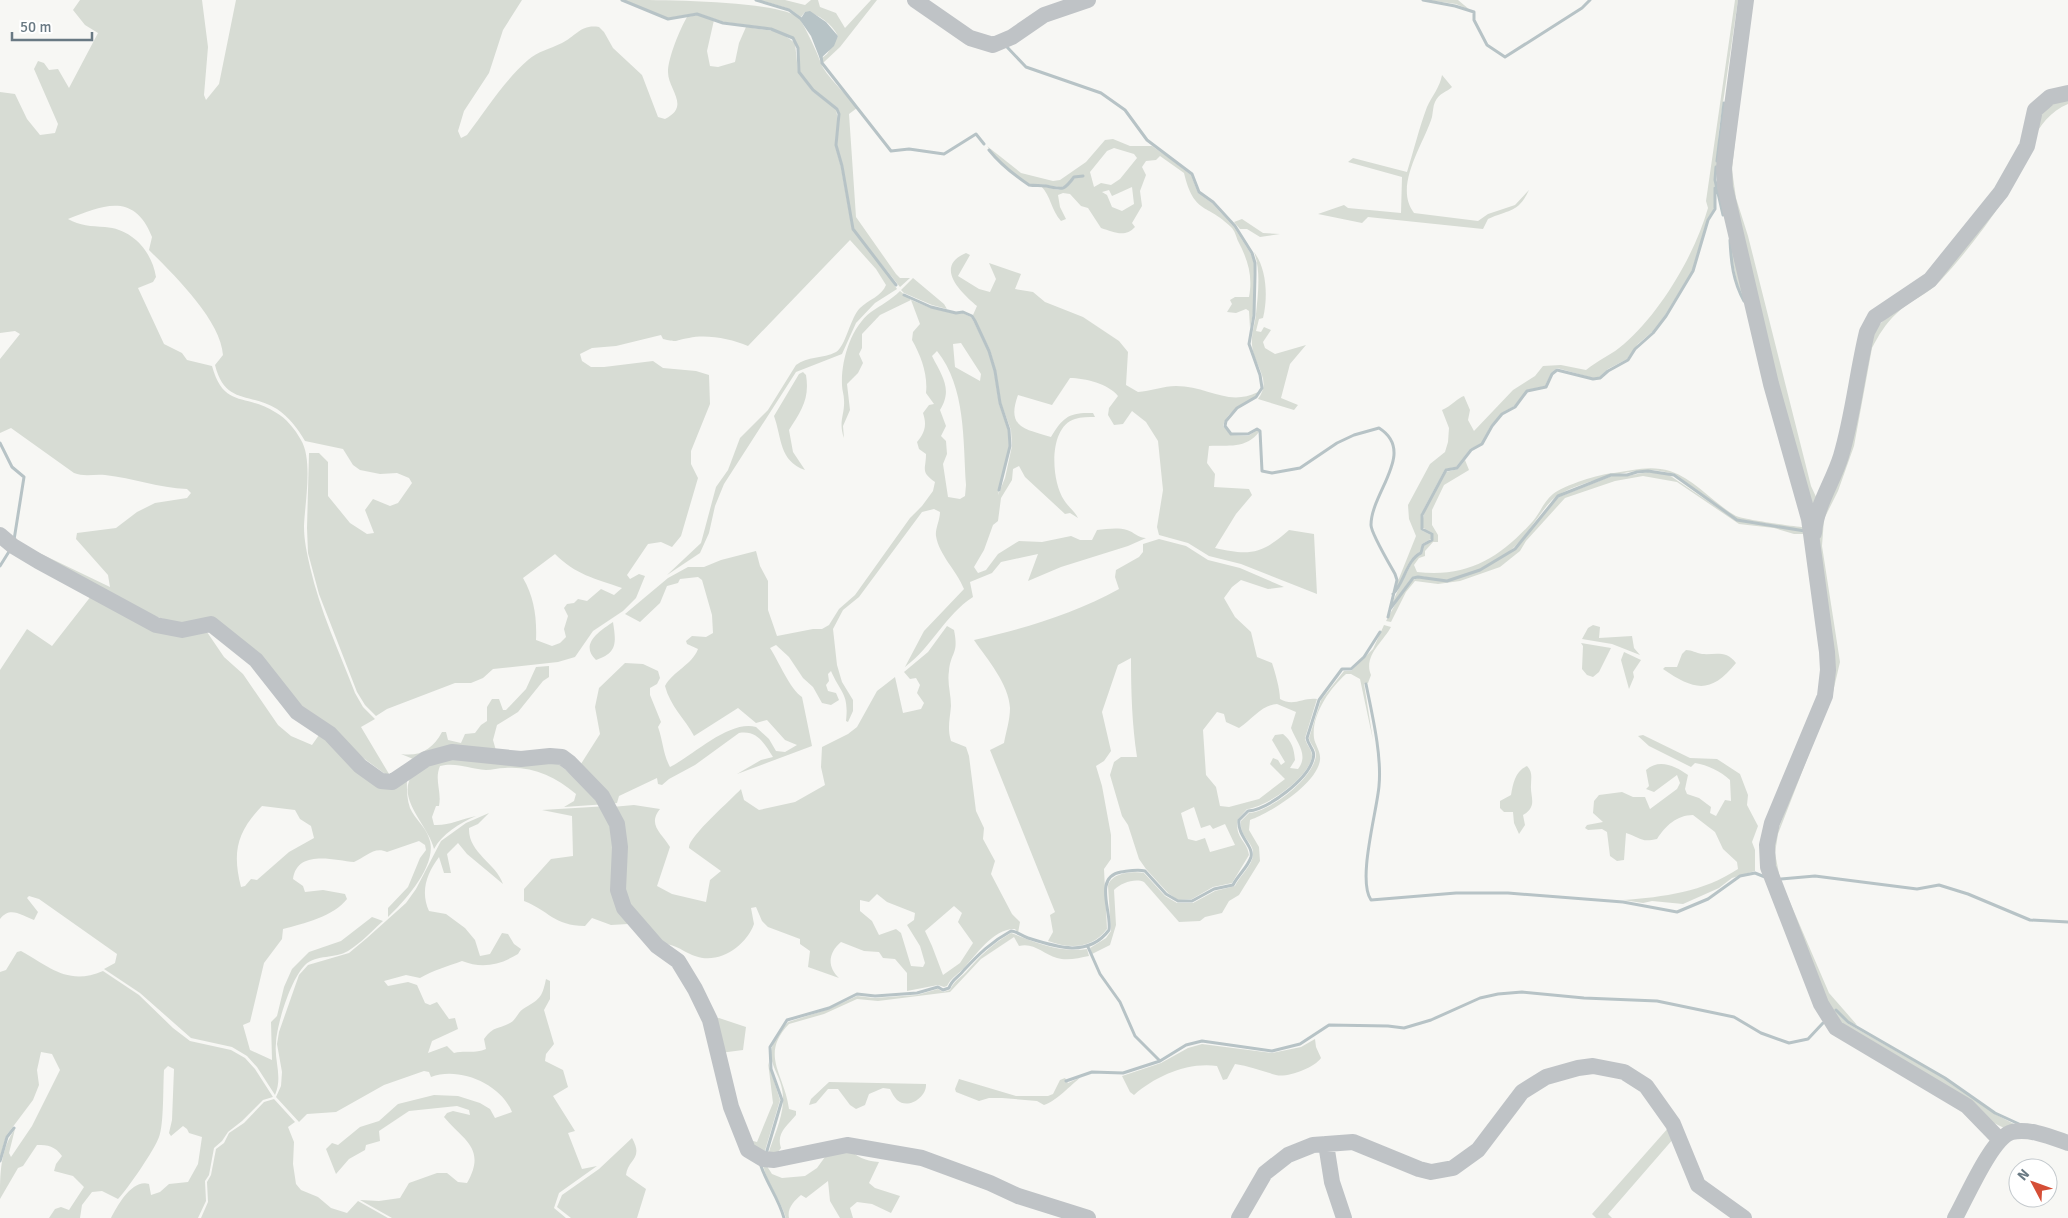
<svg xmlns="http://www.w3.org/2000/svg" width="2068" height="1218" viewBox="0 0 2068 1218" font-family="Signika,sans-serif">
	<rect width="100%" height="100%" fill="#f7f7f4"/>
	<path fill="#d7dcd4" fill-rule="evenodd" d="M80,0H202L208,47L204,95L206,100L219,84L236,0H522L503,30L489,73L464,111L458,131L461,138L467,135C486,110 504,81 528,60C538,51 550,49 562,43C576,36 581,24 599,27L604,32L613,48L642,75L658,117L665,119C691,106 668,90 668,72C668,58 680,29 687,17L697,15L714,20L707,51L710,66L718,67L735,62L739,43L746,27L780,32L795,43L798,72L812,91L836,109L838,121L835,145L841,167L852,229L887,274L897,289L875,303L856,323L842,354L796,372L724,484L715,506L709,533L700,553L667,575L701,543L716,487L728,470L740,438L768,410L796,365C807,356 823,359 836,352C846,346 850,318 860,308C868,300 882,296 886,285L876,269L850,240L748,346C731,339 707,334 689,338C674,340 680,343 663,339L661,335L616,346L592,348L580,354L582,361L591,367H604L653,361L663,368L696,371L709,375L710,404L691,451V464L698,478L681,536L672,547L661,542L648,544L627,575L630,579L639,574L645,576L636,598L623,611L593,631L575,657L558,662L493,669L483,678L471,683H455L387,709L376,716L365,705L357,692L319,594L308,553L307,528L309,453H319L328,462V496L350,523L367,534L374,533L365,510L373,499L390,506L398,503L412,483L409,478L397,473L380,474L360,470L353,465L343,449L305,441C298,429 289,417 277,409C249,392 225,405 215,365L223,355C221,320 173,274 149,250L152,237C134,191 102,206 68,219C80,226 91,226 105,227C133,229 152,252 156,277L153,282L138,288L164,344L182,353L187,360L212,366C224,409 245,393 275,412C286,418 295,429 301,440C313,460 305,502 304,526C304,541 307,553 310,567C320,611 339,651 355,693L363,707L375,719L361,727L392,779L314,722L228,634L170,627L31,549L110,587L108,575L76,539L77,533L116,528L137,512L155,503L187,498L191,493L187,489C159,488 133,478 105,475C94,474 84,477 74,473L11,428L0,433V359L20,334L15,331L0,333V92L15,94L27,119L40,135L55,133L58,124L34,69L38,61L44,63L49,70L58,69L69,88L98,33L85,25L73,10ZM555,554C576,575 594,578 622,588L614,595L601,589L587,601L578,599L574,603L567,604L564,608L568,616L564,629L566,637L560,643L552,646L536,640C537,617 534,597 523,578Z
		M624,0C655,0 785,0 800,19C808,33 815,48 821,63C824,74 849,97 857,108L849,114L856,217L896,274L900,278H910L900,287L853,229L843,166L837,145L840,114L838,108L813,89L800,72L799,48L794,38L771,28L724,22L697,13L668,18Z
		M760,0H785L805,5L811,0H818L820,7L836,13L845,28L871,0H877L840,47L823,63L822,58L827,54L838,36C831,23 819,14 805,12L801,17L790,9Z
		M1427,0H1458L1470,10L1456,4Z
		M1735,0H1738L1719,130L1714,208L1707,220L1692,271L1665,315L1652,332L1638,344L1627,359L1608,369L1599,377L1593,378L1557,368L1551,373L1545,386L1527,390L1514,406L1502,413L1491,425L1481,444L1470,449L1456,467L1445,469L1421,514V530L1431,535V539L1422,544L1420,552C1406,558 1405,580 1394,591L1416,536L1409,519L1408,505L1430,464L1445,452L1448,442L1449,428L1442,410C1450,407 1459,397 1464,396L1470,410L1468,420L1474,431L1513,390L1535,376L1543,366L1561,365L1586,370C1598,360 1613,354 1624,344C1661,312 1695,254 1708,208L1706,201Z
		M1741,0H1745L1722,167L1723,187L1770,384L1807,520L1816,592L1806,534H1794L1774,528L1739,524L1677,482L1643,476L1615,481L1565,498L1526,541L1520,551L1500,567L1460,581L1438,584L1415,581L1406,592L1391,622L1386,621L1401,594L1413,580L1418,578L1447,581L1481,570L1515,549L1559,497L1612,476H1627L1648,472L1669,475L1736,520L1806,532L1799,497L1763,370L1752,316L1737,283L1731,253V237L1717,180L1722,130Z
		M1442,75L1452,87C1447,92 1439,93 1435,102C1433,106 1433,112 1432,117C1424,144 1393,186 1414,213L1478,221L1488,214L1515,205L1529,190C1518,213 1510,209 1488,219L1483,229L1368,217L1362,223L1318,214L1344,205L1348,208L1401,213L1402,177L1348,162L1353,158L1407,172C1414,150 1419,128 1427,107C1432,96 1440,87 1442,75Z
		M2068,96V104C2030,120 2027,164 2006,196C1987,225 1965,254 1941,280C1928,295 1909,300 1896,314C1886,323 1878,336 1872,348L1854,446L1838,491L1824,519L1822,546L1840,662L1833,692L1778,834L1775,853L1780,879L1829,993L1857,1025L1848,1022L1836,1011L1847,1023L1945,1079L1995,1114L2014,1124L2004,1128L1988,1120L1835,1021L1769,855L1827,696L1815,549L1870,333L1909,298L2003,193L2037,111Z
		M1737,123L1732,170L1736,198L1748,236L1811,486L1817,499L1812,527L1726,167Z
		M1113,139L1130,146H1152L1169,158L1191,175L1198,193L1212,203L1234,227L1251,254L1254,263L1253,314L1250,328L1249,311L1246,309L1236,313L1227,312L1232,304L1230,300L1235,297H1249C1253,276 1248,260 1238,241C1236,236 1235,231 1231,227C1207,203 1194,215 1184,173L1160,156L1156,160L1146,161L1142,167L1146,175L1140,191L1142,206L1132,223L1135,227C1125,238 1114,232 1101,228L1088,208L1081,206L1070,194L1063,193L1058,195L1060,207L1066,219L1061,221C1051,210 1051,196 1041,186L1058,190L1067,187L1075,178L1082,176H1074C1063,191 1062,187 1046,185C1041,184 1035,185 1029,184C1013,173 1000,163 987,146L1021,173L1053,181L1060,180L1086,162L1105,140ZM1114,148L1134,154L1137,158L1120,179L1111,185L1101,183L1094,187L1090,172L1107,151ZM1132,187L1134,204L1122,211L1112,207L1107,195L1102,192L1109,190L1112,196Z
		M1242,219L1263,233L1280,234L1260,237L1247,229H1240L1234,222Z
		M1254,252C1267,269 1268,298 1263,318L1259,319L1256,331L1261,332L1264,327L1271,330L1263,342L1265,348L1275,354L1306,345L1290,364L1281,398L1298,405L1294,410L1258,399C1273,379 1253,365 1252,345C1251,334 1255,324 1256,314C1258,295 1261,270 1254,252Z
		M966,253L970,255L958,276L979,289L990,292L996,279L989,263L1021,274L1015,289L1033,292L1045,302L1083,317L1119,341L1128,352L1126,385L1138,392C1150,391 1164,386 1176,386C1208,386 1228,407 1258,392C1251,406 1230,404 1223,426L1231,435L1248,436L1257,430L1259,432C1246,449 1228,445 1209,446L1207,463L1215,474L1214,487L1249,489L1252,495L1236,514L1215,548C1250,556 1262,554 1289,530L1314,534L1317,594L1241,564L1209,556L1188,543L1159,535L1157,527L1163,490L1158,441L1146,422L1132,411L1123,424L1114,425L1108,415L1109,408L1118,396C1109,384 1085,378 1070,378L1052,405L1018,395C1006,428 1025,429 1051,437C1063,417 1069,412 1093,413L1095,417C1089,417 1081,417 1075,419C1048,427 1051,481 1064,500C1068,507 1074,510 1078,518L1070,513L1065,514L1025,477L1019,466L1013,469L1012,480L1001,498L998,521L993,525L984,550L974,567L978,573L986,570L998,554L1019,541L1042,542L1071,536L1080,540H1092L1097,530C1107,529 1117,527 1127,530C1134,532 1138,538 1146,538L1128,546L1061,567L1028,581L1038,554L1001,562L992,573L970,582L973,597C945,615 932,647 905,667L924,631L964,589C957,571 939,555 936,536C935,529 940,520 940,512L934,509L922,512L859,597L843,610L833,629L837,665L842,682L853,700V711L848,722L846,721C849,693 841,694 831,671L828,674L829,681L826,685L828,691L836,693L839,700L831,705L822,703L813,687L803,678L789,657L776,645L770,648C779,662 790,689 802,697L812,746L737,774L761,760L773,757C764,743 757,730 739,733L695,765L669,779L662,785L658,784L657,778L619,796L617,803L611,804L579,767L600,734L595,707L599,688L625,663L643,664L658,671L660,678L657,684L650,688V695L661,722L658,727C663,741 663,754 670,767C694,755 729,720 756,727L769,739L776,751L785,752L797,745L785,740L767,720L756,723L738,708L694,736C685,719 670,706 665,686C673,671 692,665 698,649L687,644L686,641L692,636L706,637L713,633L712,615L702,580L698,577L680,579L678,583L667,586L660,603L640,622L625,614L668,578L688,567H704L721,560L756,551L760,566L768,581V610L777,636L813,629H822L829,625L839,609L855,595L910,518L922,506L933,491L935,482C920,471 926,470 926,454L919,449L917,442C925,433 927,425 923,413L929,405L934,404L926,393C928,374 921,356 912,340L913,332L920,324L911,300L880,315L862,334V348L859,354L863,363L858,373L847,384L850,410L843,426L844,438C838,421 845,415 844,400C844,395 842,390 842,385C841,360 851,327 871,312C881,305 891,300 900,291L911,300L931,308L956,314L963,313L971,317L974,322L988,351L994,371L999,404L1008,430L1009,446L998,495L1005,478L1012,446L1011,430L1001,403L996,371L990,350L973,315L977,306C962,293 933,267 966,253ZM961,343L981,374L980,381L955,367L953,344ZM937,351C966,387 963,441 966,485L965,496L960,499L948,497L943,464L947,454L946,441L941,436L946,426L940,410C953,389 942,376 932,356Z
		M913,278L944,304L947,309L932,305L904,293L901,290Z
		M803,372L806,375C810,399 801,411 789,430L793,452L805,470C779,461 782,438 774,416L799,374Z
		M1465,460L1469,470L1444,485L1432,510V525L1438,535V542H1433L1425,551V556L1419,558L1414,565L1417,572C1467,578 1500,558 1533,521C1540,513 1544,501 1553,494C1565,485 1599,474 1614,473C1633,470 1651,465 1670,471C1696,480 1713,503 1736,516C1742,519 1795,527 1803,527L1804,530L1737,519L1675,474C1666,472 1657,470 1648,470C1628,470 1566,485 1552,500C1535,518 1524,543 1502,557C1486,566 1465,578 1446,580C1435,581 1424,574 1412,577L1392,605C1392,601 1412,561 1415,558C1417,556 1420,555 1422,554L1424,546L1433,540V533L1423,528C1420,508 1438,489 1446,472L1458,469Z
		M1159,539L1186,546L1208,560L1240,568L1284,587L1268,589L1241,580L1232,587L1224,598L1235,617L1251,632L1257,657L1272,663C1275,672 1280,689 1280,699C1294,707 1303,697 1317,699L1305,738C1306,745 1312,749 1312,756C1310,777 1267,807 1247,809L1238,819C1234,838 1247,840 1249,855L1232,883L1213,887L1192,899L1178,900L1168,893L1146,869L1139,859L1128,825L1122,816L1110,775L1114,762L1121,757H1137C1132,724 1131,692 1131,658L1118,665L1102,712L1111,751L1104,761L1096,766L1102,786L1111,835V859L1104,869L1107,929C1092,949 1070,949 1048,941L1053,932L1050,915L1055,912L990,750L1004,743C1006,732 1010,720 1010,708C1009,684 987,659 974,640C1023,629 1074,614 1119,589L1115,577L1116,570L1139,557L1143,552V544ZM1277,704L1296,712L1291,728C1297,743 1309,755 1298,769L1290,768L1295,760C1294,749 1292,741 1283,734L1275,735L1272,740L1285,762L1281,765L1278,760L1273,758L1270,764L1285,779L1259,799L1229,807L1220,806L1216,787L1206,775L1203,730L1217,712L1224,714L1226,722L1239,728C1252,720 1261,705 1277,704ZM1194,807L1201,828L1210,825L1213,829L1225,824L1235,845L1210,852L1205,838L1196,841L1188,839L1181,813Z
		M95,591L124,607L207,632L224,657L243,674L278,725L291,736L312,745L319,735L381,782L407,773C407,784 406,797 410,808C415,819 425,826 429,838C439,863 406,900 388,917V908L408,887L420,858L426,850L425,845L419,841L387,852C374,846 366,857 354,862C334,860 297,849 293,879L303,886L305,892L323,890L345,894L347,899C334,916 303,924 283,929L282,939L264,963L250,1022L243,1025L250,1050L272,1060L271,1022L277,1016L284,987L292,969L309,952L341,941L372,917L383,921C372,931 361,943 348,951C335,959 317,954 305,965C291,979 277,1023 276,1043C274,1062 283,1076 275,1095L257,1067L247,1056L232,1047L191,1038L140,993L104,969L115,963L117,954L39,899L29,896L27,898L38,912L34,920C21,915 10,906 0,919V670L27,629L52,646ZM262,806L295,810L300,819L311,826L314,838L289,852L257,880L251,879L245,886L241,887C232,852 237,832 262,806Z
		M613,622C616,642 618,653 596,660C579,644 600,631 613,622Z
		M1384,625L1391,627C1383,642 1363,656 1371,675L1368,683L1364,684L1373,740L1360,679L1351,674H1346C1330,688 1311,715 1314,738C1315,745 1321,751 1320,760C1317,784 1270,813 1250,820L1249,830L1259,847L1260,861L1239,895L1229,901L1222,913L1205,917L1200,921L1179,922L1144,882C1135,878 1121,883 1114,890L1116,925L1110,945L1092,954L1090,948L1106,938L1111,931L1108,886C1111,873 1132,871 1144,873L1165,896L1177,903H1193L1215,891L1235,886C1239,877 1253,865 1253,854C1254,842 1239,837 1241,821L1249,813C1271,811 1314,778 1316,755C1316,748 1310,744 1309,738L1321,700L1344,671H1351L1373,649Z
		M1593,625L1600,627L1599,638L1632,636L1634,648L1640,655L1612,644L1582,639L1588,628Z
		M947,626L954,630C959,655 951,651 949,671C947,683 951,694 951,706C950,719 947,728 951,741L966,747L969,756L976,811L984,828L983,839L995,861L991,874L1012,914L1020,922L1018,933L1015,929C994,928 976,955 963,969C957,975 951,978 947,986L944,987L938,985L907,991V973L895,959L883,958L879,952L864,951L841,942C828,953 827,967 839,978L808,967L810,951L800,944V939L768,927L762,921L756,907L751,908L754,924C746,946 719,965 695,956C679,950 679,945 659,943L627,906L612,807L634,805L660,809C647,825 662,833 670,847L657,886L672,894L706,902L710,880L721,871L689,848C687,838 732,799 741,789L744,800L759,810L795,802L825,785L821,767L822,747L848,734L857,727L877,691L895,677L903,713L921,709L924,703L917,693L920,685L916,678L910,679L904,672L928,652ZM877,894L887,902L915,913L914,920L907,925L920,946L925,963L923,967L911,966L901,933L896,929L879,935L872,921L860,911V900L869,902ZM954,906L962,913L958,922L973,943L960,963L943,975L932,946L925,931Z
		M1581,643L1611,648L1599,672L1593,677L1587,675L1582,669L1583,646Z
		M1686,650C1692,650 1696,653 1702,654C1716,655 1726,650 1736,663C1711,694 1695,691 1663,669L1665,667H1677L1682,654Z
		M1624,652L1641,660L1633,672L1634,677L1629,689L1621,660Z
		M549,666V677L543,681L518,712L497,725L493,740L497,754L418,761L401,754C420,757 433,749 442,732H446L448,740L461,743L465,734L475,733L481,725L487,721V707L492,699H499L503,710H506L526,689L536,667Z
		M1643,735L1690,758L1717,759L1740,774L1748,795L1747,805L1758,826L1752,842L1755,850V871L1732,878L1719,888L1683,904L1652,901L1643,903L1623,900C1664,897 1703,892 1738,869L1737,862L1723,849L1715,832L1693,815C1677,815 1665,826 1657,839C1640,843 1640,837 1626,833L1624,860L1617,861L1610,856L1607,832L1602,829L1588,830L1585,828L1587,825L1603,822L1593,813L1594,801L1599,795L1622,792L1633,797H1645L1650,809L1677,789L1680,783L1677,775L1654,792L1646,789L1649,786L1646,770C1659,758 1676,766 1688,775L1685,789L1687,794L1699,798L1711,807L1710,813L1716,816L1725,800L1731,801L1730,780C1720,771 1708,765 1695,763L1691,767L1649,746L1638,736Z
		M550,757L607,804L564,807L574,801L576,794C555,776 532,766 505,768C498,768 492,770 486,770C469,769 457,762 440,766C434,780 442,791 439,806H436L432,817L434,825C448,826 462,819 476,816C460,823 442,834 434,849C429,827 401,804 409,781C412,774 421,766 427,760Z
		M1527,766C1533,772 1531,778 1531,785C1530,797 1538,806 1523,815L1525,825L1519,834L1514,823L1513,812H1504L1500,808V801L1511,795C1513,784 1515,771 1527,766Z
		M608,806L628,924L611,925L592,918L585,926C554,926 548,910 524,901V889L551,859L573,856L572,816L542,810Z
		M489,813L478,824L469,828C468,853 496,863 503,884L467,854L458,843L447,854L451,873H444L439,857C427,873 420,891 429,911L446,914L465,928L475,940L480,956L490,954L502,933L508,934L514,944L521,949L518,954C500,965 482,969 462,961C448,966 432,971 420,978L406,975L384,981L388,986L408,982L417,985L425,1003L430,1005L437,1002L449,1019L455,1018L458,1029L432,1041L428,1053L447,1046L454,1053C465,1050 475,1054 486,1049L484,1039C494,1026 496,1030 510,1023C516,1020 518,1012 523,1009C539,999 542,999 546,979L550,981V999L544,1010L554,1044L546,1054L545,1061L563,1070L568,1087L553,1096L575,1131L568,1133L582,1169L597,1166L559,1193L554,1208L566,1218H392L360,1200L379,1201L400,1198L409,1183L437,1173H447L458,1182L467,1183C487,1148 463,1140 444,1117L447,1113L453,1111L470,1115L469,1110L457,1106L409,1111L379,1131L380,1141L366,1145L365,1150L349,1159L336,1174L326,1149L332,1143L338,1145L360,1127L379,1121L398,1104L434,1095L458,1096L480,1103L490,1109L495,1118L512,1112C501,1084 459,1066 431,1077L429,1072L424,1071L384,1085L336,1112L307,1114L299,1122L276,1097L281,1086L282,1072L277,1044L279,1032L299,975L308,965L349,953L367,938L406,903L416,889L441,841L466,823Z
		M1011,933C1035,942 1060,953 1087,949L1089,956C1079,958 1067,961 1057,958C1043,954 1034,942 1019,946L1014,937L981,959L950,992L878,1001L857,999L824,1014L789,1024C759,1055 785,1075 789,1109L796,1111V1115C787,1126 776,1133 781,1148L774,1157C760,1157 752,1150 745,1139L757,1142L773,1103L768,1062L780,1100L764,1154L768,1155C773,1138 782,1120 783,1102C785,1067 752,1061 788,1022L829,1009L857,996L874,998L917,995L938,989L943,992L950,990C954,981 959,979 966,972C980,956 992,944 1011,933Z
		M21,951C50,967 68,986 103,971L139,995L173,1028L190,1041L231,1050L245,1058L255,1069L273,1097L263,1100L242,1121L228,1132L222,1141L214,1148L209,1175L205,1181L206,1201L198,1218H111C118,1205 132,1179 149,1184L151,1195L160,1192L169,1184L188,1182L198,1164L202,1137L189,1133L187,1129L183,1126L171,1136L169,1133L172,1120L174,1069L168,1066L164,1070C163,1085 164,1125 159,1137C155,1149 127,1190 118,1199L102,1191L92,1192L82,1205L80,1218H49L55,1209L61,1207L69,1210L84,1187L73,1176L54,1171L56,1164L62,1156C55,1146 48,1145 37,1145L23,1166L18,1168L0,1199C0,1174 0,1150 15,1129L9,1153L11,1157L32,1126L60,1070L52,1054L41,1052L37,1070L39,1085L33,1100L6,1136L0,1157V972L6,970L17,952Z
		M719,1018L746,1027L743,1050L720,1053L713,1019Z
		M1315,1039L1316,1047L1321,1058C1314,1068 1287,1078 1276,1075C1262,1071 1249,1066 1235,1064L1227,1079L1223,1080L1217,1066C1187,1062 1156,1076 1134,1095L1130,1092L1122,1076L1161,1063L1188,1048L1202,1044L1272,1053L1301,1047Z
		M1081,1077C1071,1085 1055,1102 1044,1105L1037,1101L1002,1098H989L979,1101L956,1092L955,1089L959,1079L1016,1096H1048L1053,1094L1060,1080L1065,1078L1068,1083Z
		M829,1082L926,1084C927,1097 908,1110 897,1100C894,1097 892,1093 890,1089L883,1088L869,1094L865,1105L856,1109L850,1105L838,1089H828L816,1103L809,1105L811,1099Z
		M274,1099L295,1122L288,1127L294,1142L293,1164L296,1184L301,1190L318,1197L331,1208L347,1213L358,1201L388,1218H201L208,1202L207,1182L211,1175L216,1149L224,1143L229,1133L244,1123L264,1102Z
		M1669,1127L1674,1138L1608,1214L1612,1218H1596L1592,1214Z
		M632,1138C644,1159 628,1159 626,1175L646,1189L637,1218H571L557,1207L562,1195L599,1169Z
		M847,1147C856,1157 866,1161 879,1162L869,1183L875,1188L900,1196L891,1213L872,1204L857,1202L850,1208L853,1218H840L830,1201L828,1181L806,1198L801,1195C794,1201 787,1208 789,1218H786C781,1200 762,1176 763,1160L772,1174L782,1178L805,1176L817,1168L830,1150Z"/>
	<path fill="#b7c3c6" d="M810,11L826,22L838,36L834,46L820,59L811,36L800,20L805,12Z"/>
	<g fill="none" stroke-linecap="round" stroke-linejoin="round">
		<path stroke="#b7c3c6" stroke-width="3" d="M622,0L668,19L697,14L723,23L771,29L793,38L798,48L799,72L813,90L837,109L839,114L836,145L842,166L853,229L896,285
			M756,0L789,10L804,21
			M1423,0L1455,6L1474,12V20L1487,45L1505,57L1582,8L1590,0
			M1007,47L1026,67L1101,93L1125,110L1147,140L1192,174L1199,192L1213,202L1235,226L1252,253L1255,263V275L1254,315L1249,344L1260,375L1262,388L1256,397L1237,408L1226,421L1225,426L1231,434H1248L1257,429L1260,431L1262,471L1272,473L1300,468L1337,443L1354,435L1379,428C1417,452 1371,492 1371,525C1371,533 1390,565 1395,574L1397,580L1388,617
			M821,56L822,63L891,151L909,149L944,154L976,134L984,144
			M989,150C1001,165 1014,175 1029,185C1035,186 1041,185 1046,186C1062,189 1063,192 1074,177L1083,176
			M1717,161L1724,103
			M1716,167L1715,180L1723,215
			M1730,240C1731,262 1733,281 1744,301
			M904,295L931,307L956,313L963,312L972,316L975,321L989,351L995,371L1000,403L1009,430L1010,446L999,490
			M0,443L12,467L24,477L14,540
			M0,566L10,550
			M1393,594C1404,583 1407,559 1421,553L1423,545L1432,540V534L1422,529V515L1446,470L1457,468L1471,450L1482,444L1492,426L1502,414L1515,407L1527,391L1546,387L1552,374L1557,370L1593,379L1600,378L1608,371L1628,360L1635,349L1653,333L1666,316L1693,271L1708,220L1715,209V188
			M1390,609L1413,578L1418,577L1447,581L1480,570L1515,549L1558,496L1611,475H1627L1637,472L1648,471L1674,475L1737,520L1805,531
			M1366,684C1372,714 1382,755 1379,786C1377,811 1357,880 1371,900L1456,893H1508L1623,902L1677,912L1708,899L1740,876L1755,873L1765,877
			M1781,879L1815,876L1917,889L1939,885L1968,894L2030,920L2068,922
			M1088,947L1100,974L1120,1002L1135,1036L1160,1061
			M1836,1010L1848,1022L1945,1078L1995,1113L2019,1124
			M1066,1081L1092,1072L1123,1073L1160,1061L1186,1045L1202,1041L1272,1051L1300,1044L1329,1025L1388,1026L1404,1028L1431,1020L1480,998L1498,994L1522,992L1584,998L1657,1001L1734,1017L1761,1033L1789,1043L1808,1039L1823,1023
			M766,1154L782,1100L771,1069L770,1047L787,1020L829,1008L857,994L875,996L917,993L938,987L943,990L949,988C952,979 959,977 964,970C979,954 991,942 1011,931C1016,931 1022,936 1028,938C1056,947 1088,958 1109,930C1112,912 1093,877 1121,872C1129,871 1137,869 1145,871L1166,894L1178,901H1192L1214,889L1233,885C1238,875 1248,867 1251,857C1254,846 1237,836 1239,820L1248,811C1269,809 1308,779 1313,759C1316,750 1308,746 1307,738L1319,700L1342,669H1351L1364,657L1380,632
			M0,1161L7,1137L14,1128
			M761,1166C767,1184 779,1199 784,1218"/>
		<path stroke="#bfc3c6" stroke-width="16" d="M915,0L970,38L993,45L1012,37L1044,15L1088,0
			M1746,0L1724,167L1725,187L1771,384L1809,519L1827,652L1828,670L1825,696L1772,823L1767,845L1768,867L1821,1004L1836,1028L1967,1106L2000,1140
			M1814,533C1816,506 1833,482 1841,456C1853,416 1857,373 1867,332L1875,317L1930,280L2001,192L2027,146L2035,110L2050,97L2068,93
			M0,535L13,546L38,561L156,625L182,630L211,624L256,660L297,712L330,734L360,766L381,781L392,782L426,759L452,752L521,759L550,756L562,757L570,763L602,796L617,824L620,847L618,890L624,908L657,946L678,961L695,989L710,1020L731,1107L748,1150L763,1159L774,1160L847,1145L922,1158L990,1183L1018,1196L1088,1218
			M1326,1144L1332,1182L1344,1218
			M1239,1218L1265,1173L1288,1155L1313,1145L1353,1142L1419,1169L1431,1172L1453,1168L1478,1150L1522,1092L1546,1077L1578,1068L1593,1066L1624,1072L1646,1086L1673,1124L1698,1185L1744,1218
			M1955,1218C1966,1199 1992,1137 2012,1132C2030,1128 2051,1137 2068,1143"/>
	</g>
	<g transform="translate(2033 1183) rotate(311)"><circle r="24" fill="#ffffff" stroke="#c3c9cd"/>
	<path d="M0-4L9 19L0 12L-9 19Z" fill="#d54e36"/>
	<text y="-8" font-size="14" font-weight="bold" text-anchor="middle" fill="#697983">N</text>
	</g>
	<path d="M12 32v8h80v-8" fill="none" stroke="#697983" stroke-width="2.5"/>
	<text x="20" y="32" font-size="15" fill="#697983" stroke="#ffffff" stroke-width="4" paint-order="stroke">50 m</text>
</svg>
